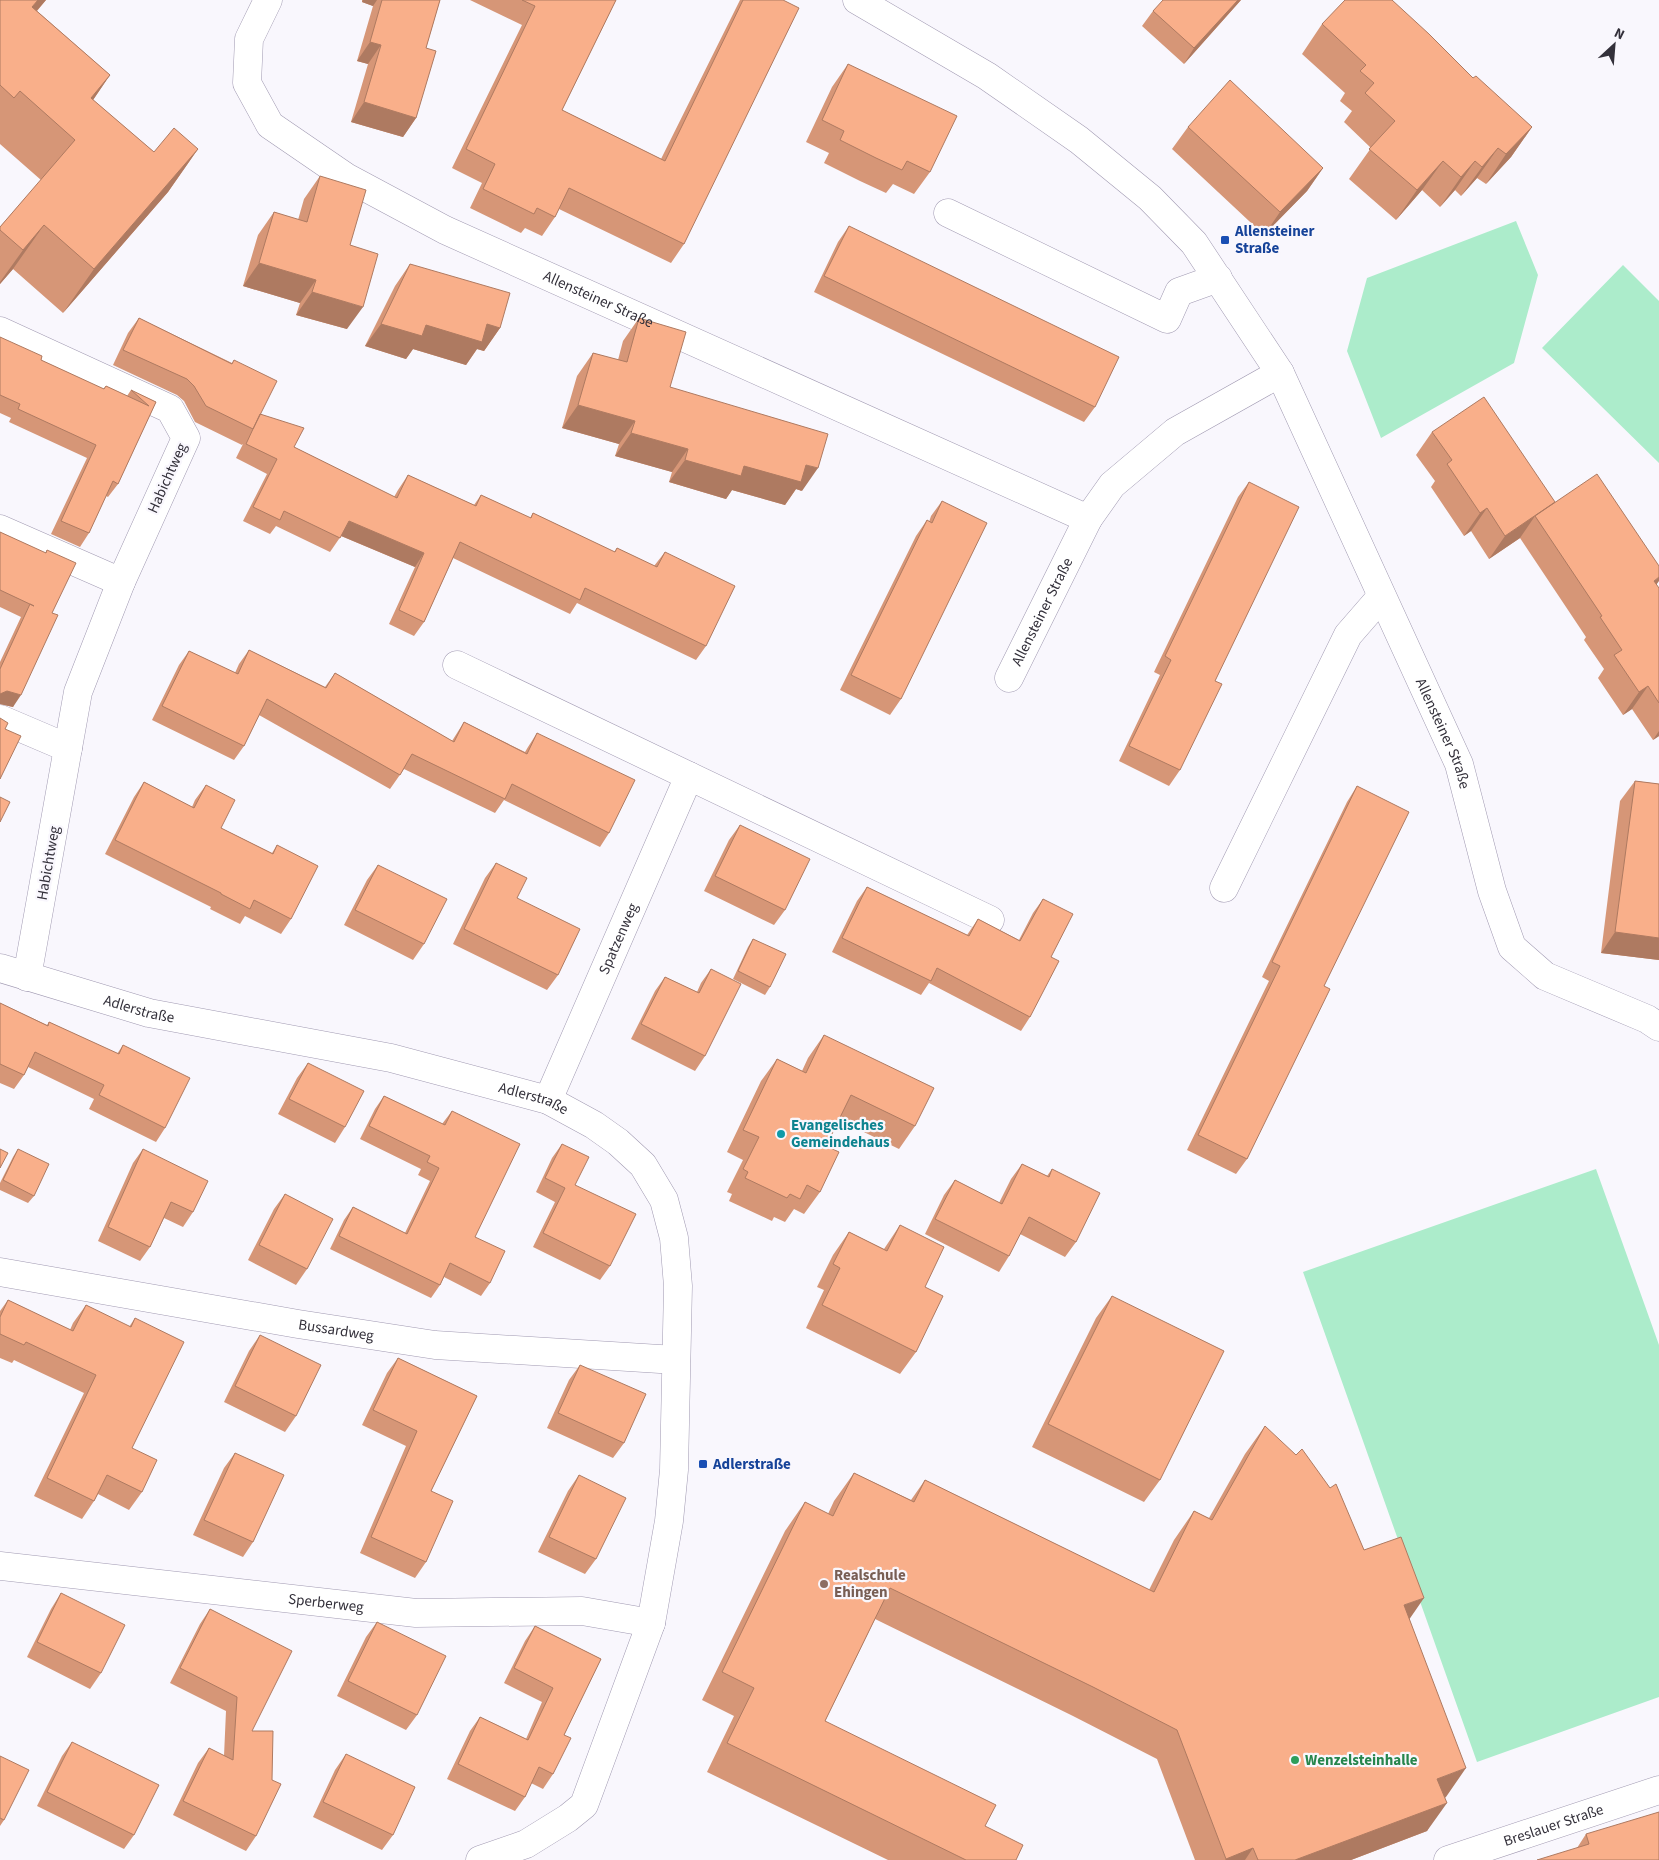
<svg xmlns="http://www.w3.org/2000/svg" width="1659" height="1860" viewBox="0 0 1659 1860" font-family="'Source Sans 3',sans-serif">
	<rect width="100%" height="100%" fill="#f9f7fd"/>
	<path fill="#aceccb" d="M1516,221L1538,275L1514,363L1381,438L1347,351L1367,278Z
		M1623,265L1659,301V463L1542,348Z
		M1596,1169L1659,1345V1697L1477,1762L1303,1272Z"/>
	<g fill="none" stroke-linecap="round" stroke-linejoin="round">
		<g stroke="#a19ab2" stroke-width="29">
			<g id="minor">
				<path id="s1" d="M268,0L249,39L247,83L270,125L346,177L445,230L1088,519"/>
				<path id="s2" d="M857,0L987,76L1079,140L1150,198L1194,243L1280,373L1459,764L1492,891L1512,947L1545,976L1647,1019L1659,1027"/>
				<path d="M948,213L1167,319L1179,292L1218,278"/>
				<path d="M0,331L170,409L186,438L121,582L78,692L27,977"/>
				<path d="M0,529L121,582"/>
				<path d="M457,665L990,920"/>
				<path id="s3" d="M1009,678L1088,519L1112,485L1175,432L1280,373"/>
				<path d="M0,719L68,748"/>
				<path d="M1224,888L1348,635L1381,597"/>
				<path id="s4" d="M0,968L149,1013L391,1058L548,1100L594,1125L618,1142L643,1165L664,1200L674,1238L678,1286L674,1470L669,1521L651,1623L584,1805L568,1818L526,1844L480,1860"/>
				<path id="s5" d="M548,1100L689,776"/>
				<path id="s6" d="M0,1272L298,1324L435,1345L676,1360"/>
				<path id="s7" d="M0,1566L416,1613L582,1611L651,1623"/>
				<path id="s8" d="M1448,1860L1659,1790"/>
			</g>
		</g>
		<use href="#minor" stroke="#fff" stroke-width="28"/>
	</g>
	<path fill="#d69677" d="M0,0H46L37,11L110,75L93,100L154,152L198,149L168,192L63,313L13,269L0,284V227L41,180L0,144Z
		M362,0H440L426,48L416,118L403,137L351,122L368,64L357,61L373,6L362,2Z
		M470,0H616L562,110L661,159L740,0H783L684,244L671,263L559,209L555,217L542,236L525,228L521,233L470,208L482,183L452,168L522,25Z
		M1241,0L1184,64L1142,26L1153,11Z
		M1322,24L1473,78L1532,127L1511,157L1486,184L1477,178L1461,196L1455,190L1440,207L1422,190L1396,220L1349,179L1371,148L1344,122L1352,111L1340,101L1345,93L1302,54Z
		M848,64L930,172L914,194L893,184L886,193L860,181L824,163L829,153L806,142L832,87Z
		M1188,127L1323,168L1307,191L1264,235L1172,149Z
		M320,176L350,245L347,329L296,315L300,303L243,286L258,235L274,212L298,220L304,199Z
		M849,226L1095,407L1084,422L814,292L838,242Z
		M410,264L500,328L484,351L477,349L466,365L413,349L406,359L365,346L395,286Z
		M139,318L232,363L234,360L260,414L294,447L394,497L398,490L408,475L474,505L481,495L530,518L533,513L614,552L617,548L654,566L665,552L706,646L696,660L577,603L570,614L453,558L424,622L414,636L389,624L415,567L341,536L330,552L276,526L270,534L243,521L267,474L236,458L243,444L242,445L195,422L184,401L177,395L113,365L128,333Z
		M639,318L670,387L802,491L796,489L785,505L732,490L726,499L669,482L672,472L615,456L619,444L562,428L577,376L593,353L618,360L623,341Z
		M0,337L41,360L103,389L106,386L127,396L131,390L156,402L118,484L108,497L106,496L89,533L80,547L51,534L87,458L9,422L11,418L0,413Z
		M1432,432L1555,502L1656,585L1659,588V736L1653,740L1632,709L1623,715L1598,678L1604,669L1584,640L1586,637L1520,538L1489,559L1471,531L1464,536L1431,487L1435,481L1416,455Z
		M1249,482L1215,681L1180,770L1169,786L1119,761L1160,675L1154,672L1238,497Z
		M942,501L901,699L890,715L840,690L916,536L927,520L929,522L931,516Z
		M0,532L45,553L47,550L52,613L13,707L0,704V662L21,617L0,607Z
		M249,650L325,687L335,673L452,741L464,722L525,752L528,747L537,733L609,833L600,847L504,800L495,813L404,769L390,789L259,715L244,746L234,760L152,720L179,665L189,651L235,673L239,664Z
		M1635,781L1659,784V960L1601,953L1620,801Z
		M144,782L192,807L195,800L206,785L221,828L272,853L277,845L291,919L281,934L245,916L240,924L210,909L211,907L105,854L134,797Z
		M1357,786L1324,986L1247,1159L1236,1174L1187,1150L1269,981L1262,977L1347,802Z
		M740,825L785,910L774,925L704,891L729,840Z
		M496,863L517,898L558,975L547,990L453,944L485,878Z
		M378,865L424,944L413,960L344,925L367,880Z
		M867,887L967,935L978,919L1019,940L1033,913L1043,899L1051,957L1030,1017L1021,1031L929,983L921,995L832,952L857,901Z
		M753,939L770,987L765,995L733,979L748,947Z
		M711,969L705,1056L695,1071L631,1039L655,991L665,977L697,992L701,983Z
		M0,1003L47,1025L49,1022L117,1054L123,1045L165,1128L156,1142L89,1109L94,1099L28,1067L24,1075L14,1089L0,1083Z
		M824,1035L915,1126L899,1149L839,1120L826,1146L820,1192L804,1214L794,1209L785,1222L774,1217L772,1221L729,1201L732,1194L727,1192L743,1160L727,1152L761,1081L777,1059L802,1071L808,1058Z
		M308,1063L345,1127L335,1143L278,1114L297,1078Z
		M384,1096L442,1124L452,1111L475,1237L490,1283L481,1296L444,1277L440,1285L431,1298L330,1249L344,1220L353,1207L405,1233L430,1181L418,1175L421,1169L360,1139L375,1109Z
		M562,1144L575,1185L610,1266L600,1280L533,1247L555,1202L536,1192L552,1158Z
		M18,1149L34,1196L28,1203L0,1190V1183L13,1157Z
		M143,1149L193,1212L183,1227L164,1218L150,1247L140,1261L98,1241L133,1163Z
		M1022,1164L1047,1176L1052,1169L1076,1242L1065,1257L1020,1234L1009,1256L999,1272L925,1234L944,1195L955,1180L999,1203L1011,1179Z
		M285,1194L307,1269L296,1285L248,1260L274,1209Z
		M900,1225L925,1287L916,1352L900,1374L806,1328L824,1290L817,1287L833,1255L849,1232L884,1249Z
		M1112,1296L1160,1480L1144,1502L1032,1447L1096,1318Z
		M8,1300L70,1330L73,1323L86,1305L129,1327L135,1318L132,1448L142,1492L129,1510L98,1494L94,1501L82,1519L34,1496L84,1393L14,1360L12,1363L0,1358V1311Z
		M260,1335L296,1416L285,1432L224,1402L249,1351Z
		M398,1358L477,1396L431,1491L426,1562L415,1578L360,1553L406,1446L362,1425L387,1373Z
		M580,1365L624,1443L613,1458L547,1428L569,1380Z
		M1265,1426L1364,1550L1409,1619L1446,1797L1444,1798L1427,1831L1351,1860H1195L1157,1759L1073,1716L875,1619L825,1721L985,1826L1016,1860H888L707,1772L734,1716L702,1700L785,1531L805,1502L828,1514L834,1501L854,1473L911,1500L925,1480L1149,1590L1174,1540L1194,1511L1209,1518L1245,1454Z
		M235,1453L253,1542L243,1557L193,1535L224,1468Z
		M579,1475L596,1559L585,1574L538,1552L568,1491Z
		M61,1593L101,1673L90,1689L27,1657L51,1609Z
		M210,1609L252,1731L256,1836L246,1851L173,1815L198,1763L209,1748L224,1756L226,1711L170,1683L200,1624Z
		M377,1622L417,1715L406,1730L337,1696L366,1637Z
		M535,1626L601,1659L564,1735L553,1774L543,1789L531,1783L525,1797L515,1811L447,1779L470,1731L480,1717L526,1739L542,1702L504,1683L525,1641Z
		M72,1742L134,1835L124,1849L37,1806L62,1756Z
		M346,1754L393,1835L382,1850L313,1817L335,1770Z
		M0,1756L4,1820L0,1826Z
		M1586,1834L1659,1860L1577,1848Z"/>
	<path fill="#ae7a61" d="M38,0H46L2,51L32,7Z
		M363,0H377L373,6L362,2Z
		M1238,0H1241L1184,64L1194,48Z
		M370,42L381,45L368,64L357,61Z
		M110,75L80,119L91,98Z
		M364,102L416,118L403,137L351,122Z
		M1532,127L1511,157L1486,184L1506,154Z
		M1498,148L1477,178L1461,196L1482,167Z
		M198,149L168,192L63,313L94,269Z
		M1443,161L1422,190L1396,220L1417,190Z
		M1475,161L1455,190L1440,207L1461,177Z
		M1323,168L1307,191L1264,235L1280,212Z
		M44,225L13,269L0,284V282L23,250Z
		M259,263L316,280L300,303L243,286Z
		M312,292L363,307L347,329L296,315Z
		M381,324L426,325L487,324L500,328L484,351L477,349L466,365L413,349L406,359L365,346Z
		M578,405L635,421L619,444L562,428Z
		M631,433L688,449L672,472L615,456Z
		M685,460L744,466L806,465L818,468L802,491L796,489L785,505L732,490L726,499L669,482Z
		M1487,508L1471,531L1464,536L1480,513Z
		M1535,516L1520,538L1489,559L1505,536Z
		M349,521L424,553L415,567L339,535Z
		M1659,577V581L1648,596L1654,581Z
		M1648,686L1632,709L1623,715L1639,692Z
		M7,691L21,695L13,707L0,704V694Z
		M1659,731V736L1653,740Z
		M1615,932L1659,938V960L1601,953Z
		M1424,1598L1404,1627V1605Z
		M1466,1768L1446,1797L1418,1808L1437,1779Z
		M1447,1803L1427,1831L1351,1860H1295Z
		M1253,1848L1245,1860H1225L1226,1859Z"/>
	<path fill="#f9af8a" stroke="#ae7a61" d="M0,0H38L32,7L110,75L91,98L154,152L174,128L198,149L94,269L44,225L23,250L0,230V227L75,140L20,91L14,98L0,85Z
		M382,0H440L426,48L436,51L416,118L364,102L381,45L370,42Z
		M522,0H616L562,110L665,161L743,0H783L799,8L684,244L569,188L555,217L537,208L534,214L483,189L495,164L466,149L535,6Z
		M1163,0H1238L1194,48L1153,11Z
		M1345,0H1392L1429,34L1473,78L1476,76L1532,127L1506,154L1498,148L1482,167L1475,161L1461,177L1443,161L1417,190L1369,149L1395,121L1365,93L1374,83L1360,71L1366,65L1322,24Z
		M848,64L957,116L930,172L907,161L902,170L876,158L840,140L844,131L822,120Z
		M1230,80L1323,168L1280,212L1188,127Z
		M320,176L366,190L350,245L378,254L363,307L312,292L316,280L259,263L274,212L307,222Z
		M849,226L1119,357L1095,407L824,276Z
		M410,264L510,293L500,328L487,324L482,342L426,325L422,336L381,324Z
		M139,318L232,364L234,360L277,381L253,429L206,406L194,386L187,379L123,350Z
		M639,318L686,332L670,387L828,434L818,468L806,465L801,482L744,466L741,476L685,460L688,449L631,433L635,421L578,405L593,353L627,362Z
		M0,337L42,356L41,360L104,389L106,386L149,406L131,390L156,402L118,484L113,481L89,533L61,521L96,445L18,409L20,404L0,395Z
		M1484,397L1555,502L1505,536L1487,508L1480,513L1447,464L1452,460L1432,432Z
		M260,414L304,428L294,447L397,498L408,475L476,506L481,495L531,518L533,513L615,552L617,548L657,567L665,552L735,586L706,646L585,588L580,600L460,542L424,622L399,610L424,553L349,521L340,538L284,511L280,520L253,507L277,459L246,444Z
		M1597,474L1659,566V577L1654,581L1659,588V703L1648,686L1639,692L1614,655L1622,650L1600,617L1602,616L1535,516Z
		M1249,482L1299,507L1215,681L1222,684L1180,770L1129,746L1171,660L1165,656Z
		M942,501L987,523L901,699L851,675L927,520L932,523Z
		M0,532L46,553L47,550L76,563L52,613L58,615L21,695L7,691L0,694V669L30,604L34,606L0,590Z
		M249,650L326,688L335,673L454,742L464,722L527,754L537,733L635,780L609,833L512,784L505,799L412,754L400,775L267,699L244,746L162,706L189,651L238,674Z
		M0,718L8,723L5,729L21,736L0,779Z
		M1635,781L1659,784V938L1615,932Z
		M144,782L194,808L206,785L235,800L221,828L273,854L277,845L318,866L291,919L254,900L250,909L221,894V893L115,840Z
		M1357,786L1409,812L1324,986L1330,989L1247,1159L1198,1135L1280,966L1272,962Z
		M0,797L10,802L0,822Z
		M740,825L810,859L785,910L715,876Z
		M496,863L527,878L517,898L580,929L558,975L464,929Z
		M378,865L447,899L424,944L355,910Z
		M867,887L969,936L978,919L1020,941L1043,899L1073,914L1051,957L1059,961L1030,1017L937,968L931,981L842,938Z
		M753,939L786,954L770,987L738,971Z
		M711,969L741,984L705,1056L641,1024L665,977L699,993Z
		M0,1003L48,1026L49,1022L119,1054L123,1045L190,1078L165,1128L99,1095L104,1085L35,1052L24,1075L0,1064Z
		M824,1035L934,1088L915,1126L851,1095L826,1146L839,1152L820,1192L807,1185L800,1199L790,1194L787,1198L745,1178L748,1172L743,1169L759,1137L743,1130L777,1059L806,1073Z
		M308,1063L364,1091L345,1127L289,1099Z
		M384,1096L445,1125L452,1111L520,1144L475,1237L505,1251L490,1283L450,1263L440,1285L339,1236L353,1207L407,1234L439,1168L427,1162L430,1156L369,1126Z
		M562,1144L589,1157L575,1185L636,1214L610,1266L543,1233L565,1188L545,1178Z
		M0,1149L8,1153L0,1168Z
		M18,1149L49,1164L34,1196L3,1180Z
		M143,1149L208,1181L193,1212L171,1202L150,1247L108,1227Z
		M1022,1164L1049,1177L1052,1169L1100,1193L1076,1242L1029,1217L1009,1256L935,1219L955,1180L1002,1204Z
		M285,1194L333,1219L307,1269L259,1245Z
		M900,1225L944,1247L925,1287L943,1296L916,1352L822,1305L840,1268L833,1264L849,1232L887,1251Z
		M1112,1296L1224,1351L1160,1480L1048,1424Z
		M8,1300L73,1331L86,1305L131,1327L135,1318L184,1342L132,1448L157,1460L142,1492L107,1475L94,1501L47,1478L96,1375L26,1342L24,1345L0,1334V1317Z
		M260,1335L321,1365L296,1416L235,1386Z
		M398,1358L477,1396L431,1491L453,1501L426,1562L371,1537L417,1431L373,1410Z
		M580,1365L646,1394L624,1443L558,1413Z
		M1265,1426L1296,1455L1302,1449L1330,1488L1336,1484L1364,1550L1401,1537L1424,1598L1404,1605L1466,1768L1437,1779L1447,1803L1295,1860H1258L1253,1848L1226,1859L1177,1730L1093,1687L890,1588L825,1721L996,1805L985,1826L1023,1845L1016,1860H966L727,1743L754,1688L722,1672L805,1502L833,1516L854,1473L914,1502L925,1480L1154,1592L1194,1511L1212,1520Z
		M235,1453L284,1475L253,1542L204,1520Z
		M579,1475L626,1498L596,1559L549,1537Z
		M61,1593L125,1625L101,1673L37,1642Z
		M210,1609L292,1651L252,1731H273L272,1780L281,1784L256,1836L183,1801L209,1748L233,1760L237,1697L180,1668Z
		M377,1622L446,1656L417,1715L348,1681Z
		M535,1626L601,1659L564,1735L571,1738L553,1774L539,1767L525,1797L458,1764L480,1717L528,1740L553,1688L514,1668Z
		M72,1742L159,1785L134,1835L47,1792Z
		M346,1754L415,1787L393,1835L323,1802Z
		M0,1756L29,1770L4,1820L0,1818Z
		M1659,1812V1860H1537L1589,1844L1586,1834Z"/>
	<g fill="#1a4fb4" stroke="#f9f7fd" stroke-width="2">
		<rect x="1220" y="235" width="10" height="10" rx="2.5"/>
		<rect x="698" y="1459" width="10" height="10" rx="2.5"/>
	</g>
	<circle fill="#0f9aa8" stroke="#f9f7fd" stroke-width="2" cx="781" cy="1134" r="5"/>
	<circle fill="#8d6e63" stroke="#f9f7fd" stroke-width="2" cx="824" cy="1584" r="5"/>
	<circle fill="#2e9e5b" stroke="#f9f7fd" stroke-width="2" cx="1295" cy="1760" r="5"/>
	<g text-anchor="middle" stroke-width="4.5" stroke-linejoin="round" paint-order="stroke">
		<g font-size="15" font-weight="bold" fill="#164399" stroke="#f9f7fd" text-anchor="start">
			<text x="1235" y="236">Allensteiner<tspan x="1235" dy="17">Straße</tspan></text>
			<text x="713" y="1469">Adlerstraße</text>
		</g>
		<g font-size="15" fill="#33303a" stroke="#f9f7fd">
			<text dy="5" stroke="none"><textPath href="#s1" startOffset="508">Allensteiner Straße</textPath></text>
			<text transform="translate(167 478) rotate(-66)" y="5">Habichtweg</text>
			<text dy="5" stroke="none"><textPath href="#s3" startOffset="74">Allensteiner Straße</textPath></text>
			<text dy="5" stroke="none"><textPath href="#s2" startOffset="969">Allensteiner Straße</textPath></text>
			<text transform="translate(48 863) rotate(-80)" y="5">Habichtweg</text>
			<text dy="5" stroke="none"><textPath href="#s5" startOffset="176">Spatzenweg</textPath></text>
			<text dy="5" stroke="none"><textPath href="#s4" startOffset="145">Adlerstraße</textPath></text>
			<text dy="5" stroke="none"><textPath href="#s4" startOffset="550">Adlerstraße</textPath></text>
			<text dy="5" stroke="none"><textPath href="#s6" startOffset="341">Bussardweg</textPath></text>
			<text dy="5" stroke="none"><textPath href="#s7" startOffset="328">Sperberweg</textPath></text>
			<text dy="5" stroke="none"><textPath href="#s8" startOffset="111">Breslauer Straße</textPath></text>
		</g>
		<g font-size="15" font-weight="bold" fill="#0d838f" stroke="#f9f7fd" text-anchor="start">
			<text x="791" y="1130">Evangelisches<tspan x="791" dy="17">Gemeindehaus</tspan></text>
		</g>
		<g font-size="15" font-weight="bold" fill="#785e54" stroke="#f9f7fd" text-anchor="start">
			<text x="834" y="1580">Realschule<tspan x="834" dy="17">Ehingen</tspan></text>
		</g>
		<g font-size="15" font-weight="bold" fill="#27864d" stroke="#f9f7fd" text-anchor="start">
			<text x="1305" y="1765">Wenzelsteinhalle</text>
		</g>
	</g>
	<g transform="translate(1614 45) rotate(26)" stroke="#f9f7fd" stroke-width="4" paint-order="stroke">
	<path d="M0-4L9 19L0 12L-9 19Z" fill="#33303a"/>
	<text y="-8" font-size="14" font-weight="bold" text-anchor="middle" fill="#33303a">N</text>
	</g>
</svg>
